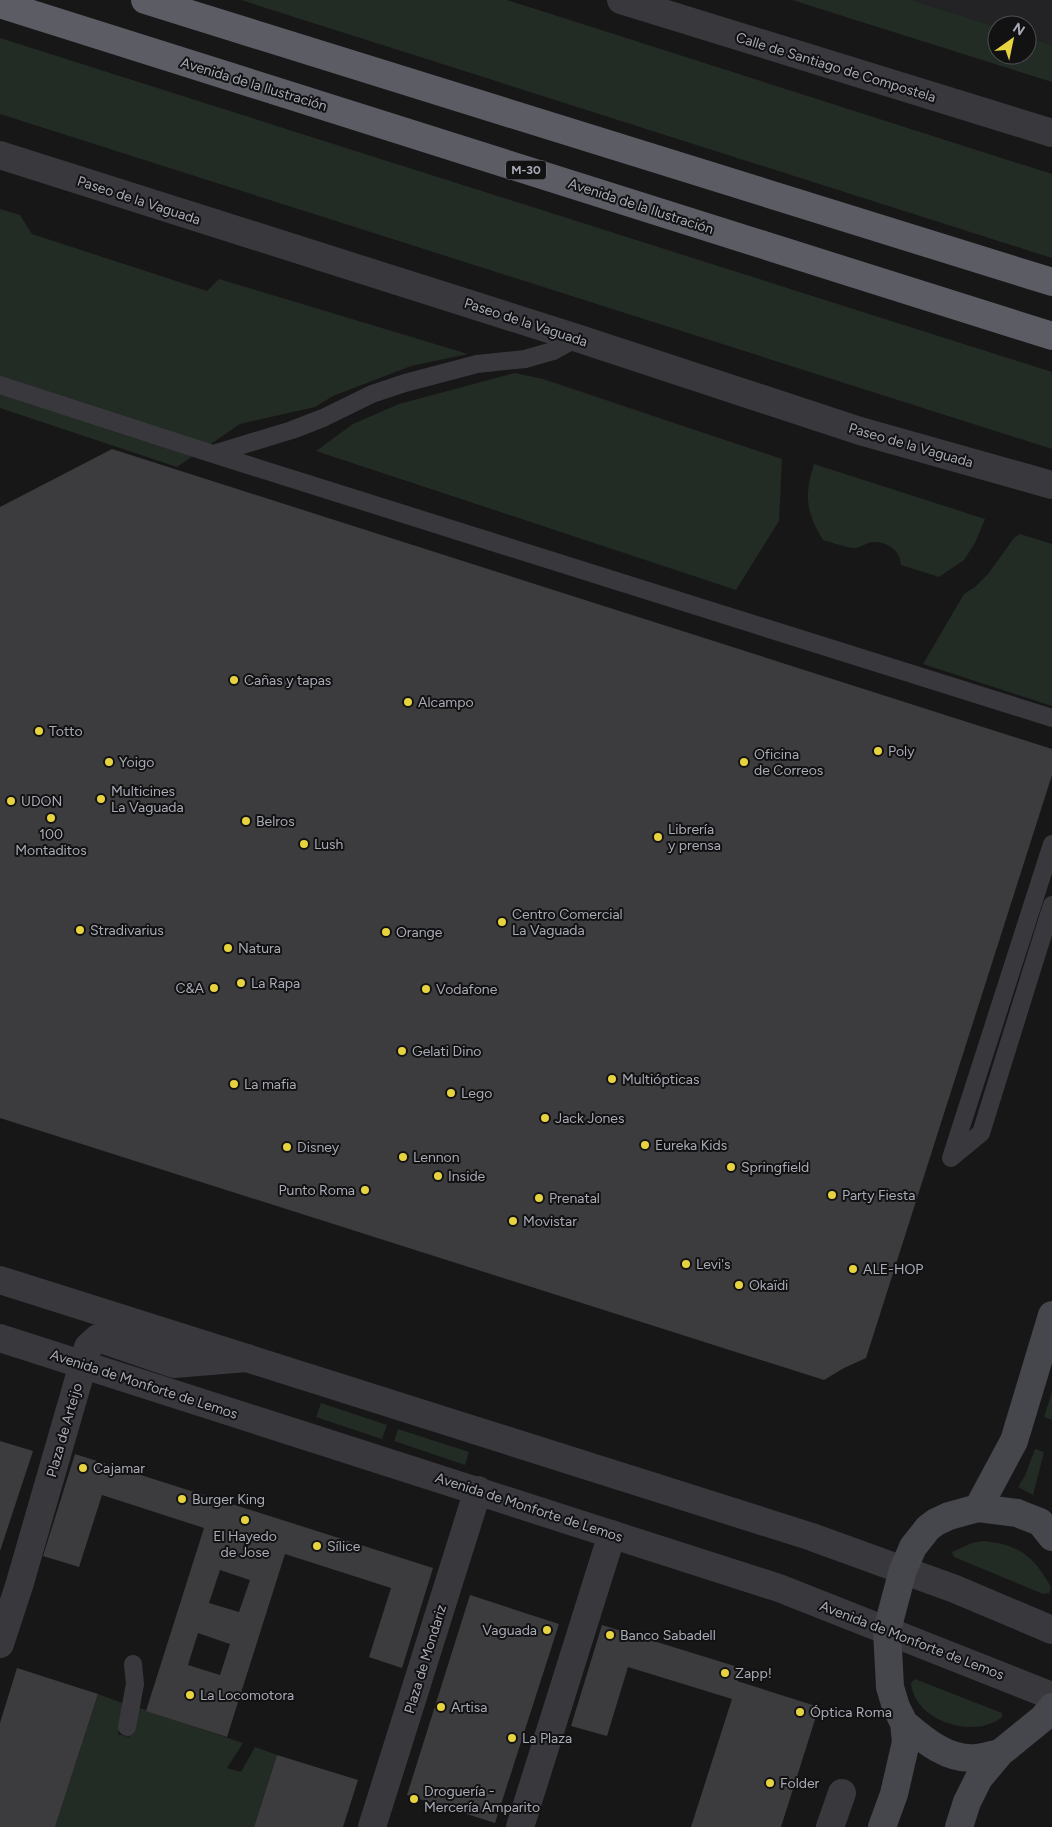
<svg xmlns="http://www.w3.org/2000/svg" width="1052" height="1827" viewBox="0 0 1052 1827" font-family="Figtree,sans-serif">
	<rect width="100%" height="100%" fill="#171718"/>
	<path fill="#232325" d="M912,0H1052V45L1027,37V25H997V27Z"/>
	<path fill="#232b25" d="M241,0H507L1052,174V258Z
		M792,0H912L997,27V55H1027V37L1052,45V82Z
		M0,38L1052,372V449L0,114Z
		M0,209L20,215L32,234L207,291L219,279L468,354L411,366L333,396L315,407L240,424L177,467L0,408Z
		M515,373L543,379L782,459L779,521L736,590L316,451L353,424L399,404Z
		M814,464L985,519L975,543L964,560L939,577L901,565C900,550 888,542 873,542C867,542 861,548 854,548C847,548 831,542 823,540C806,512 804,496 814,464Z
		M1020,534L1052,544V706L923,664L964,594L975,587L988,574L1014,538Z
		M1052,1392V1420L1044,1417Z
		M321,1403L387,1425L382,1439L316,1417Z
		M398,1429L469,1452L465,1465L394,1441Z
		M1035,1449L1044,1452L1033,1495L1018,1487L1025,1476Z
		M984,1541C1019,1545 1033,1555 1051,1587L1049,1593L1043,1594L954,1557L952,1552L972,1543Z
		M915,1679L1002,1713V1717C974,1740 914,1721 911,1683Z
		M98,1694L125,1704L118,1734L129,1737L137,1707L243,1743L227,1768L241,1772L255,1747L277,1755L254,1827H55Z"/>
	<path fill="#3c3c3f" fill-rule="evenodd" d="M112,449L1052,749V775L866,1358L844,1368L824,1380L0,1118V507Z
		M0,1441L33,1451L0,1551Z
		M75,1454L433,1568L402,1668L369,1657L391,1588L285,1554L227,1737L146,1711L204,1528L102,1495L79,1567L43,1556ZM220,1570L250,1580L239,1612L209,1603ZM198,1633L230,1644L220,1675L188,1665Z
		M470,1595L559,1624L495,1823L407,1795Z
		M602,1625L741,1668L737,1681L819,1707L781,1827H691L732,1699L628,1667L607,1736L571,1726Z
		M17,1668L98,1694L55,1827H0V1723Z
		M277,1755L358,1780L343,1827H254Z"/>
	<g fill="none" stroke-linecap="round" stroke-linejoin="round">
		<path stroke="#38383d" stroke-width="18" d="M0,385L213,454L1052,718
			M213,454L292,430L323,418L372,394L405,383L477,364L525,359L553,351L577,338
			M952,1157L981,1133L1052,905
			M951,1158L1052,844
			M127,1727L135,1684L133,1664"/>
		<path stroke="#38383d" stroke-width="28" d="M621,0L1052,133
			M0,155L577,338L860,431L1052,485
			M0,1644L19,1586L88,1347L98,1338L174,1364L247,1358
			M372,1827L478,1490
			M520,1827L612,1534
			M830,1827L842,1793"/>
		<path stroke="#38383d" stroke-width="28" d="M0,1280L812,1537L955,1589L1052,1630
			M0,1338L779,1588L1052,1696"/>
		<path stroke="#46464d" stroke-width="28" d="M978,1508L1014,1441L1052,1315
			M904,1723C924,1740 948,1761 977,1758C985,1757 993,1754 1000,1753
			M882,1827L894,1794L906,1742L904,1723L896,1707L890,1687L887,1630L903,1570L913,1547L928,1528L936,1522L949,1516L978,1508L1017,1513L1040,1522L1052,1537
			M959,1827L967,1802L979,1778L1000,1753L1043,1718L1052,1707"/>
		<path stroke="#5c5c65" stroke-width="28" d="M145,0L1052,282
			M0,4L1052,336"/>
	</g>
	<g fill="#e7d340" stroke="#121213" stroke-width="2">
		<circle cx="234" cy="680" r="5"/>
		<circle cx="408" cy="702" r="5"/>
		<circle cx="39" cy="731" r="5"/>
		<circle cx="878" cy="751" r="5"/>
		<circle cx="109" cy="762" r="5"/>
		<circle cx="744" cy="762" r="5"/>
		<circle cx="101" cy="799" r="5"/>
		<circle cx="11" cy="801" r="5"/>
		<circle cx="51" cy="818" r="5"/>
		<circle cx="246" cy="821" r="5"/>
		<circle cx="658" cy="837" r="5"/>
		<circle cx="304" cy="844" r="5"/>
		<circle cx="502" cy="922" r="5"/>
		<circle cx="80" cy="930" r="5"/>
		<circle cx="386" cy="932" r="5"/>
		<circle cx="228" cy="948" r="5"/>
		<circle cx="241" cy="983" r="5"/>
		<circle cx="214" cy="988" r="5"/>
		<circle cx="426" cy="989" r="5"/>
		<circle cx="402" cy="1051" r="5"/>
		<circle cx="612" cy="1079" r="5"/>
		<circle cx="234" cy="1084" r="5"/>
		<circle cx="451" cy="1093" r="5"/>
		<circle cx="545" cy="1118" r="5"/>
		<circle cx="645" cy="1145" r="5"/>
		<circle cx="287" cy="1147" r="5"/>
		<circle cx="403" cy="1157" r="5"/>
		<circle cx="731" cy="1167" r="5"/>
		<circle cx="438" cy="1176" r="5"/>
		<circle cx="365" cy="1190" r="5"/>
		<circle cx="832" cy="1195" r="5"/>
		<circle cx="539" cy="1198" r="5"/>
		<circle cx="513" cy="1221" r="5"/>
		<circle cx="686" cy="1264" r="5"/>
		<circle cx="853" cy="1269" r="5"/>
		<circle cx="739" cy="1285" r="5"/>
		<circle cx="83" cy="1468" r="5"/>
		<circle cx="182" cy="1499" r="5"/>
		<circle cx="245" cy="1520" r="5"/>
		<circle cx="317" cy="1546" r="5"/>
		<circle cx="547" cy="1630" r="5"/>
		<circle cx="610" cy="1635" r="5"/>
		<circle cx="725" cy="1673" r="5"/>
		<circle cx="190" cy="1695" r="5"/>
		<circle cx="441" cy="1707" r="5"/>
		<circle cx="800" cy="1712" r="5"/>
		<circle cx="512" cy="1738" r="5"/>
		<circle cx="770" cy="1783" r="5"/>
		<circle cx="414" cy="1799" r="5"/>
	</g>
	<g text-anchor="middle" stroke-width="4" stroke-linejoin="round" paint-order="stroke">
		<rect fill="#121213" stroke="#7c7d86" stroke-width="1" x="506" y="160.5" width="40" height="19" rx="4"/>
		<g font-size="12" font-weight="bold" fill="#a9abb7">
			<text x="526" y="174">M-30</text>
		</g>
		<g font-size="14" fill="#a9abb7" stroke="#121213">
			<text transform="translate(836 67) rotate(17)" y="5">Calle de Santiago de Compostela</text>
			<text transform="translate(254 84) rotate(17)" y="5">Avenida de la Ilustración</text>
			<text transform="translate(139 200) rotate(18)" y="5">Paseo de la Vaguada</text>
			<text transform="translate(641 206) rotate(18)" y="5">Avenida de la Ilustración</text>
			<text transform="translate(526 322) rotate(18)" y="5">Paseo de la Vaguada</text>
			<text transform="translate(911 445) rotate(16)" y="5">Paseo de la Vaguada</text>
			<text transform="translate(144 1384) rotate(18)" y="5">Avenida de Monforte de Lemos</text>
			<text transform="translate(64 1430) rotate(-74)" y="5">Plaza de Arteijo</text>
			<text transform="translate(529 1507) rotate(18)" y="5">Avenida de Monforte de Lemos</text>
			<text transform="translate(912 1640) rotate(21)" y="5">Avenida de Monforte de Lemos</text>
			<text transform="translate(425 1659) rotate(-73)" y="5">Plaza de Mondariz</text>
		</g>
		<g font-size="14" fill="#a9abb7" stroke="#121213" text-anchor="start">
			<text x="244" y="685">Cañas y tapas</text>
			<text x="418" y="707">Alcampo</text>
			<text x="49" y="736">Totto</text>
			<text x="888" y="756">Poly</text>
			<text x="754" y="759">Oficina<tspan x="754" dy="16">de Correos</tspan></text>
			<text x="119" y="767">Yoigo</text>
			<text x="111" y="796">Multicines<tspan x="111" dy="16">La Vaguada</tspan></text>
			<text x="21" y="806">UDON</text>
			<text x="256" y="826">Belros</text>
			<text x="668" y="834">Librería<tspan x="668" dy="16">y prensa</tspan></text>
			<text x="51" y="839" text-anchor="middle">100<tspan x="51" dy="16">Montaditos</tspan></text>
			<text x="314" y="849">Lush</text>
			<text x="512" y="919">Centro Comercial<tspan x="512" dy="16">La Vaguada</tspan></text>
			<text x="90" y="935">Stradivarius</text>
			<text x="396" y="937">Orange</text>
			<text x="238" y="953">Natura</text>
			<text x="251" y="988">La Rapa</text>
			<text x="204" y="993" text-anchor="end">C&amp;A</text>
			<text x="436" y="994">Vodafone</text>
			<text x="412" y="1056">Gelati Dino</text>
			<text x="622" y="1084">Multiópticas</text>
			<text x="244" y="1089">La mafia</text>
			<text x="461" y="1098">Lego</text>
			<text x="555" y="1123">Jack Jones</text>
			<text x="655" y="1150">Eureka Kids</text>
			<text x="297" y="1152">Disney</text>
			<text x="413" y="1162">Lennon</text>
			<text x="741" y="1172">Springfield</text>
			<text x="448" y="1181">Inside</text>
			<text x="355" y="1195" text-anchor="end">Punto Roma</text>
			<text x="842" y="1200">Party Fiesta</text>
			<text x="549" y="1203">Prenatal</text>
			<text x="523" y="1226">Movistar</text>
			<text x="696" y="1269">Levi's</text>
			<text x="863" y="1274">ALE-HOP</text>
			<text x="749" y="1290">Okaïdi</text>
			<text x="93" y="1473">Cajamar</text>
			<text x="192" y="1504">Burger King</text>
			<text x="245" y="1541" text-anchor="middle">El Hayedo<tspan x="245" dy="16">de Jose</tspan></text>
			<text x="327" y="1551">Sílice</text>
			<text x="537" y="1635" text-anchor="end">Vaguada</text>
			<text x="620" y="1640">Banco Sabadell</text>
			<text x="735" y="1678">Zapp!</text>
			<text x="200" y="1700">La Locomotora</text>
			<text x="451" y="1712">Artisa</text>
			<text x="810" y="1717">Óptica Roma</text>
			<text x="522" y="1743">La Plaza</text>
			<text x="780" y="1788">Folder</text>
			<text x="424" y="1796">Droguería -<tspan x="424" dy="16">Mercería Amparito</tspan></text>
		</g>
	</g>
	<g transform="translate(1012 40) rotate(33)"><circle r="24" fill="#121213" stroke="#4e4f55"/>
	<path d="M0-4L9 19L0 12L-9 19Z" fill="#e7d340"/>
	<text y="-8" font-size="14" font-weight="bold" text-anchor="middle" fill="#a9abb7">N</text>
	</g>
</svg>
